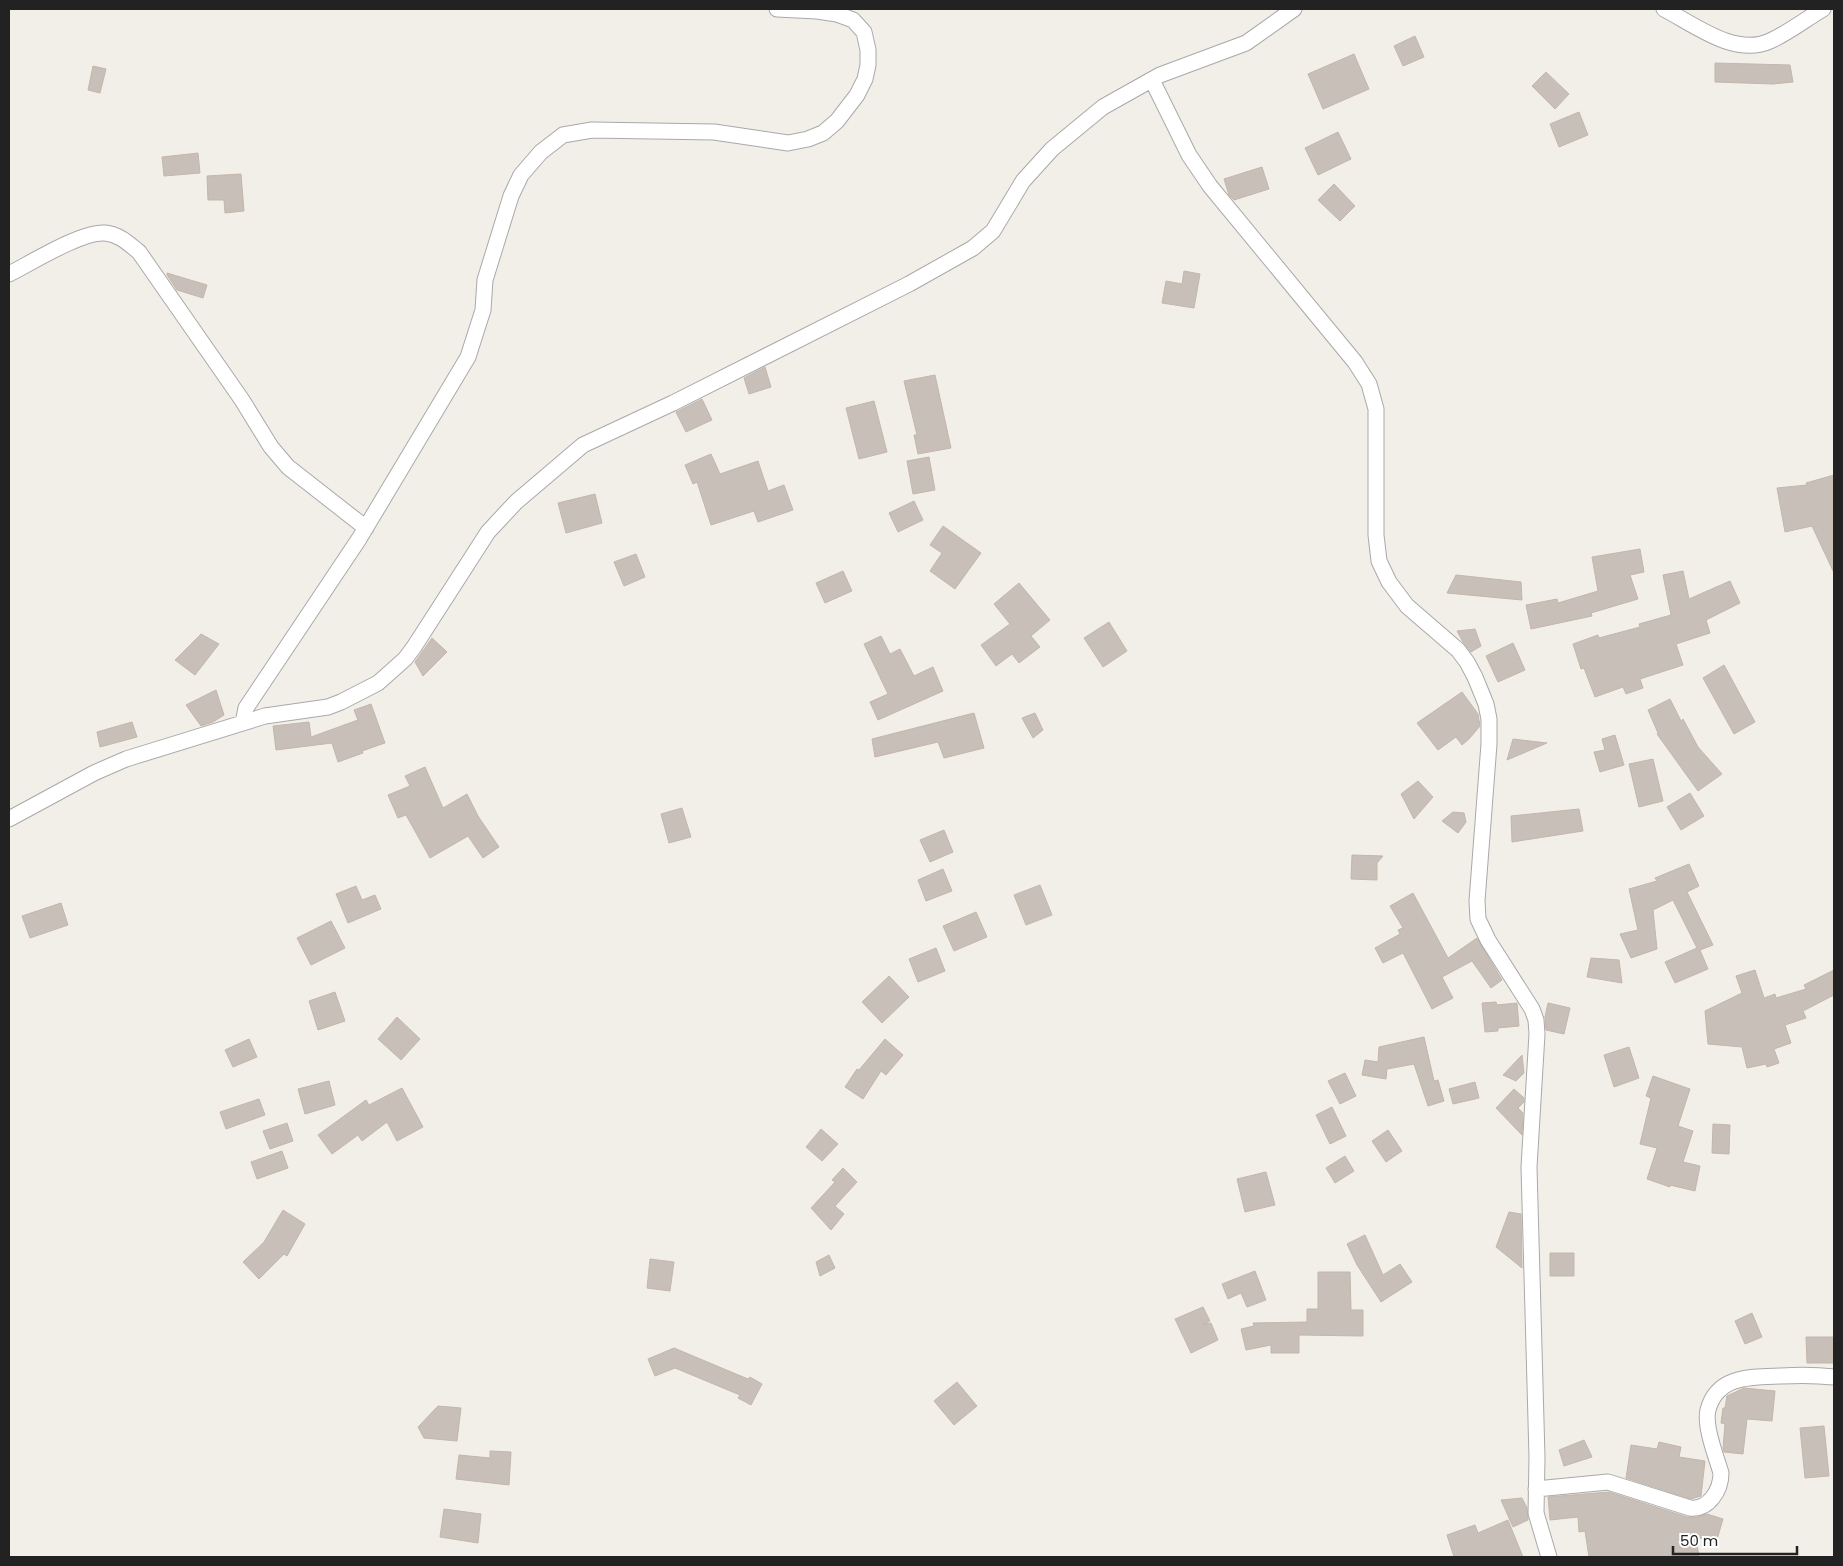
<svg xmlns="http://www.w3.org/2000/svg" width="1843" height="1566" viewBox="0 0 1843 1566" font-family="Poppins,sans-serif">
	<rect width="100%" height="100%" fill="#f2efe9"/>
	<path fill="#c7bfb8" stroke="#c4b6ab" d="M1415,36L1424,57L1403,66L1394,46Z
		M1354,54L1369,89L1323,109L1308,74Z
		M1715,63L1790,65L1793,82L1773,84L1715,82Z
		M93,66L106,69L100,93L88,90Z
		M1546,72L1569,94L1555,109L1532,86Z
		M1579,112L1588,135L1559,147L1550,124Z
		M1338,132L1351,159L1318,175L1305,148Z
		M198,153L200,173L164,176L162,157Z
		M1262,167L1269,189L1234,200L1229,195L1224,179Z
		M241,174L244,211L225,213L224,200H208L207,176Z
		M1334,184L1355,206L1340,221L1318,200Z
		M1184,271L1200,274L1194,308L1162,303L1166,281L1182,284Z
		M167,273L207,285L203,298L177,290L167,275Z
		M765,367L771,387L749,394L744,378Z
		M935,375L951,448L918,454L914,435H917L904,381Z
		M702,399L712,420L686,432L676,412Z
		M874,401L887,452L859,459L846,408Z
		M711,454L720,474L758,461L768,491L784,485L793,510L758,522L754,511L711,525L697,482L693,484L685,465Z
		M929,457L935,490L913,494L907,461Z
		M1834,475V573L1812,526L1785,532L1777,488L1807,485L1806,483Z
		M595,494L602,523L566,533L558,503Z
		M914,501L923,520L898,532L889,513Z
		M943,526L981,553L955,589L930,571L942,553L930,545Z
		M1640,549L1644,572L1630,575L1638,599L1591,613L1592,616L1531,629L1526,605L1557,599L1558,603L1598,591L1592,557Z
		M636,554L645,577L624,586L614,562Z
		M843,571L852,591L825,603L816,583Z
		M1683,571L1689,599L1730,581L1740,603L1706,620L1710,633L1676,644L1683,665L1640,679L1643,688L1626,694L1623,687L1595,697L1584,668L1581,669L1573,644L1598,635L1599,638L1640,627L1639,624L1671,615L1663,575Z
		M1456,575L1521,582L1522,600L1447,593Z
		M1019,583L1050,620L1031,636L1040,647L1019,663L1012,654L996,666L981,645L1010,624L994,604Z
		M1109,622L1127,651L1103,667L1084,638Z
		M1475,629L1481,646L1471,652L1463,642L1457,631Z
		M201,634L219,644L195,675L175,660Z
		M881,636L890,654L900,649L914,676L933,667L943,691L878,720L870,702L888,694L864,644Z
		M432,638L447,652L423,676L415,662Z
		M1513,643L1525,670L1498,682L1486,656Z
		M1724,665L1755,722L1734,734L1703,678Z
		M216,690L224,715L213,722L201,726L186,705Z
		M1462,692L1478,714L1480,726L1469,739L1462,745L1456,737L1438,750L1417,723Z
		M1670,699L1681,721L1683,719L1698,747L1722,774L1698,791L1657,734L1658,733L1648,710Z
		M371,704L385,743L362,751L363,753L338,762L332,743L276,750L273,726L309,722L311,737L358,720L354,710Z
		M974,713L984,748L944,758L938,742L875,757L872,739Z
		M1035,713L1043,730L1033,738L1022,718Z
		M132,722L137,737L100,747L97,732Z
		M1615,735L1624,765L1600,772L1594,752L1605,750L1602,739Z
		M1513,739L1547,743L1507,760Z
		M1653,759L1663,801L1639,807L1629,764Z
		M425,767L443,808L467,794L478,816L499,847L483,858L468,836L430,858L406,815L398,818L388,795L410,786L405,776Z
		M1418,781L1433,797L1414,819L1401,794Z
		M1690,793L1704,816L1681,830L1667,807Z
		M682,808L691,837L669,843L661,814Z
		M1579,809L1583,831L1512,842L1511,816Z
		M1453,812L1464,813L1466,822L1458,833L1442,821Z
		M944,830L953,852L930,862L920,840Z
		M1352,855L1383,856L1377,863V880L1351,879Z
		M1689,864L1699,886L1687,892L1713,945L1700,950L1708,969L1675,983L1665,962L1697,948L1673,900L1653,910L1657,949L1631,958L1620,934L1638,930L1629,889L1657,881L1655,878Z
		M943,869L952,891L926,901L918,880Z
		M1040,885L1052,915L1026,925L1014,895Z
		M356,886L362,900L375,895L381,909L348,923L336,894Z
		M1413,893L1448,958L1477,938L1502,980L1491,988L1472,961L1442,977L1453,998L1432,1009L1403,953L1383,963L1375,948L1400,934L1398,930L1403,928L1390,906Z
		M61,903L68,925L30,938L22,916Z
		M976,912L987,937L954,951L943,926Z
		M331,921L345,948L311,965L297,938Z
		M936,948L945,971L918,982L909,959Z
		M1591,958L1619,960L1622,983L1587,977Z
		M1755,970L1764,998L1775,994L1776,998L1806,989L1804,985L1834,970V995L1803,1011L1806,1018L1785,1025L1791,1043L1774,1049L1779,1063L1767,1067L1766,1064L1747,1068L1742,1047L1708,1044L1705,1011L1742,993L1736,976Z
		M889,976L909,997L882,1023L862,1002Z
		M335,992L345,1021L318,1030L309,1001Z
		M1496,1002L1497,1005L1517,1003L1519,1026L1498,1028V1031L1485,1032L1482,1003Z
		M1548,1003L1570,1008L1564,1034L1546,1030L1545,1017Z
		M397,1017L420,1039L401,1060L378,1039Z
		M1424,1037L1434,1081L1438,1080L1444,1101L1428,1106L1414,1064L1387,1069L1386,1079L1362,1075L1365,1060L1378,1062L1379,1047Z
		M249,1039L257,1057L233,1067L225,1050Z
		M885,1039L903,1055L886,1075L881,1071L863,1099L845,1087L857,1069L859,1070Z
		M1629,1047L1639,1078L1614,1087L1604,1055Z
		M1522,1055L1524,1073L1516,1081L1503,1075Z
		M1345,1073L1356,1096L1340,1104L1328,1081Z
		M1653,1076L1690,1089L1678,1126L1693,1131L1683,1162L1700,1166L1695,1191L1670,1185V1187L1647,1179L1657,1148L1640,1144L1651,1098L1646,1096Z
		M329,1081L335,1105L305,1114L298,1089Z
		M1475,1082L1479,1098L1453,1104L1449,1089Z
		M402,1088L423,1127L397,1141L387,1122L362,1141L358,1135L332,1154L318,1135L366,1100L369,1105Z
		M1514,1089L1524,1098V1102L1518,1108L1523,1113L1522,1135L1496,1108Z
		M259,1099L265,1115L226,1129L220,1112Z
		M1332,1107L1346,1136L1330,1144L1316,1115Z
		M287,1123L293,1141L270,1149L263,1131Z
		M1713,1124L1730,1125L1729,1154L1712,1153Z
		M821,1129L838,1144L822,1161L806,1147Z
		M1388,1130L1402,1151L1386,1162L1372,1141Z
		M282,1151L288,1168L257,1179L251,1162Z
		M1345,1156L1354,1171L1335,1183L1326,1168Z
		M843,1168L857,1182L835,1206L844,1214L831,1230L811,1208L835,1182L832,1180Z
		M1266,1172L1275,1205L1245,1212L1237,1179Z
		M283,1210L305,1224L287,1256L284,1254L259,1279L243,1262L264,1242Z
		M1509,1212L1521,1214L1522,1268L1496,1247Z
		M1365,1235L1383,1275L1400,1264L1412,1282L1381,1302L1357,1265L1347,1244Z
		M1550,1253H1574V1276H1550Z
		M829,1255L835,1268L820,1276L816,1262Z
		M650,1259L674,1262L670,1291L647,1288Z
		M1255,1271L1266,1300L1247,1307L1241,1293L1228,1299L1222,1284Z
		M1318,1272H1350L1351,1310H1363V1336L1299,1335V1353H1271V1345L1246,1350L1241,1329L1254,1326L1253,1323L1307,1322V1309H1318Z
		M1203,1307L1210,1321L1203,1324L1211,1323L1218,1340L1191,1353L1175,1319Z
		M1752,1313L1762,1337L1745,1344L1735,1321Z
		M1806,1337H1834V1363H1807Z
		M674,1348L748,1379L750,1377L762,1384L751,1405L738,1398L740,1395L675,1368L655,1376L648,1359Z
		M957,1382L977,1406L954,1425L934,1401Z
		M1744,1388L1775,1391L1772,1421L1747,1419L1743,1454L1724,1452L1723,1448L1725,1424L1721,1423L1723,1408H1725L1727,1396Z
		M438,1406L461,1408L457,1441L424,1438L418,1427Z
		M1824,1426L1829,1476L1805,1478L1800,1428Z
		M1584,1440L1592,1457L1564,1466L1559,1450Z
		M1659,1442L1681,1447L1679,1457L1705,1461L1701,1496L1691,1499L1626,1478L1631,1445L1657,1449Z
		M490,1451L511,1452L509,1485L456,1479L459,1455L490,1458Z
		M1609,1492L1687,1517H1697L1707,1514L1723,1519L1716,1543L1696,1537L1699,1557H1589L1585,1531L1579,1532L1578,1517L1550,1520L1548,1497Z
		M1522,1498L1527,1508L1528,1520L1513,1527L1501,1500Z
		M444,1509L481,1514L478,1543L440,1537Z
		M1508,1520L1523,1557H1454L1447,1535L1475,1525L1478,1533Z"/>
	<g fill="none" stroke-linecap="round" stroke-linejoin="round">
		<g stroke="#a9a9a9" stroke-width="17">
			<path id="minor" d="M1664,9C1695,25 1735,57 1770,41C1788,33 1806,19 1823,9
				M1152,80L1189,155L1210,186L1355,362L1369,384L1376,409V535L1379,561L1389,582L1407,606L1458,650L1467,662L1475,677L1486,704L1489,719V744L1477,901L1478,919L1488,940L1532,1009L1536,1020L1537,1034L1529,1167L1537,1457L1536,1513L1549,1557
				M9,274C31,263 82,231 105,233C119,234 129,244 139,252L242,400L271,447L288,467L366,528
				M243,723L246,708L359,539L468,357L483,310L485,280L511,196L521,175L541,152L563,135L592,130L714,132L788,143L808,139L823,133L837,121L857,95L865,79L868,65V50L864,32L853,20L837,14L817,11L777,9
				M9,819L94,773L126,759L265,716L328,707L341,702L378,683L405,659L414,647L488,532L516,502L583,445L673,403L909,284L973,248L993,231L1023,181L1052,149L1103,107L1160,75L1246,43L1294,9
				M1536,1489L1608,1482L1690,1508C1709,1510 1721,1490 1721,1473C1716,1456 1704,1426 1708,1410C1717,1375 1752,1377 1781,1376C1799,1375 1816,1375 1834,1377"/>
		</g>
		<use href="#minor" stroke="#fff" stroke-width="15"/>
	</g>
	<rect width="1843" height="1566" fill="none" stroke="#222222" stroke-width="20"/>
	<path d="M1673 1546v8h124v-8" fill="none" stroke="#222222" stroke-width="2.5"/>
	<text x="1680" y="1546" font-size="15" fill="#222222" stroke="#ffffff" stroke-width="4" paint-order="stroke">50 m</text>
</svg>
